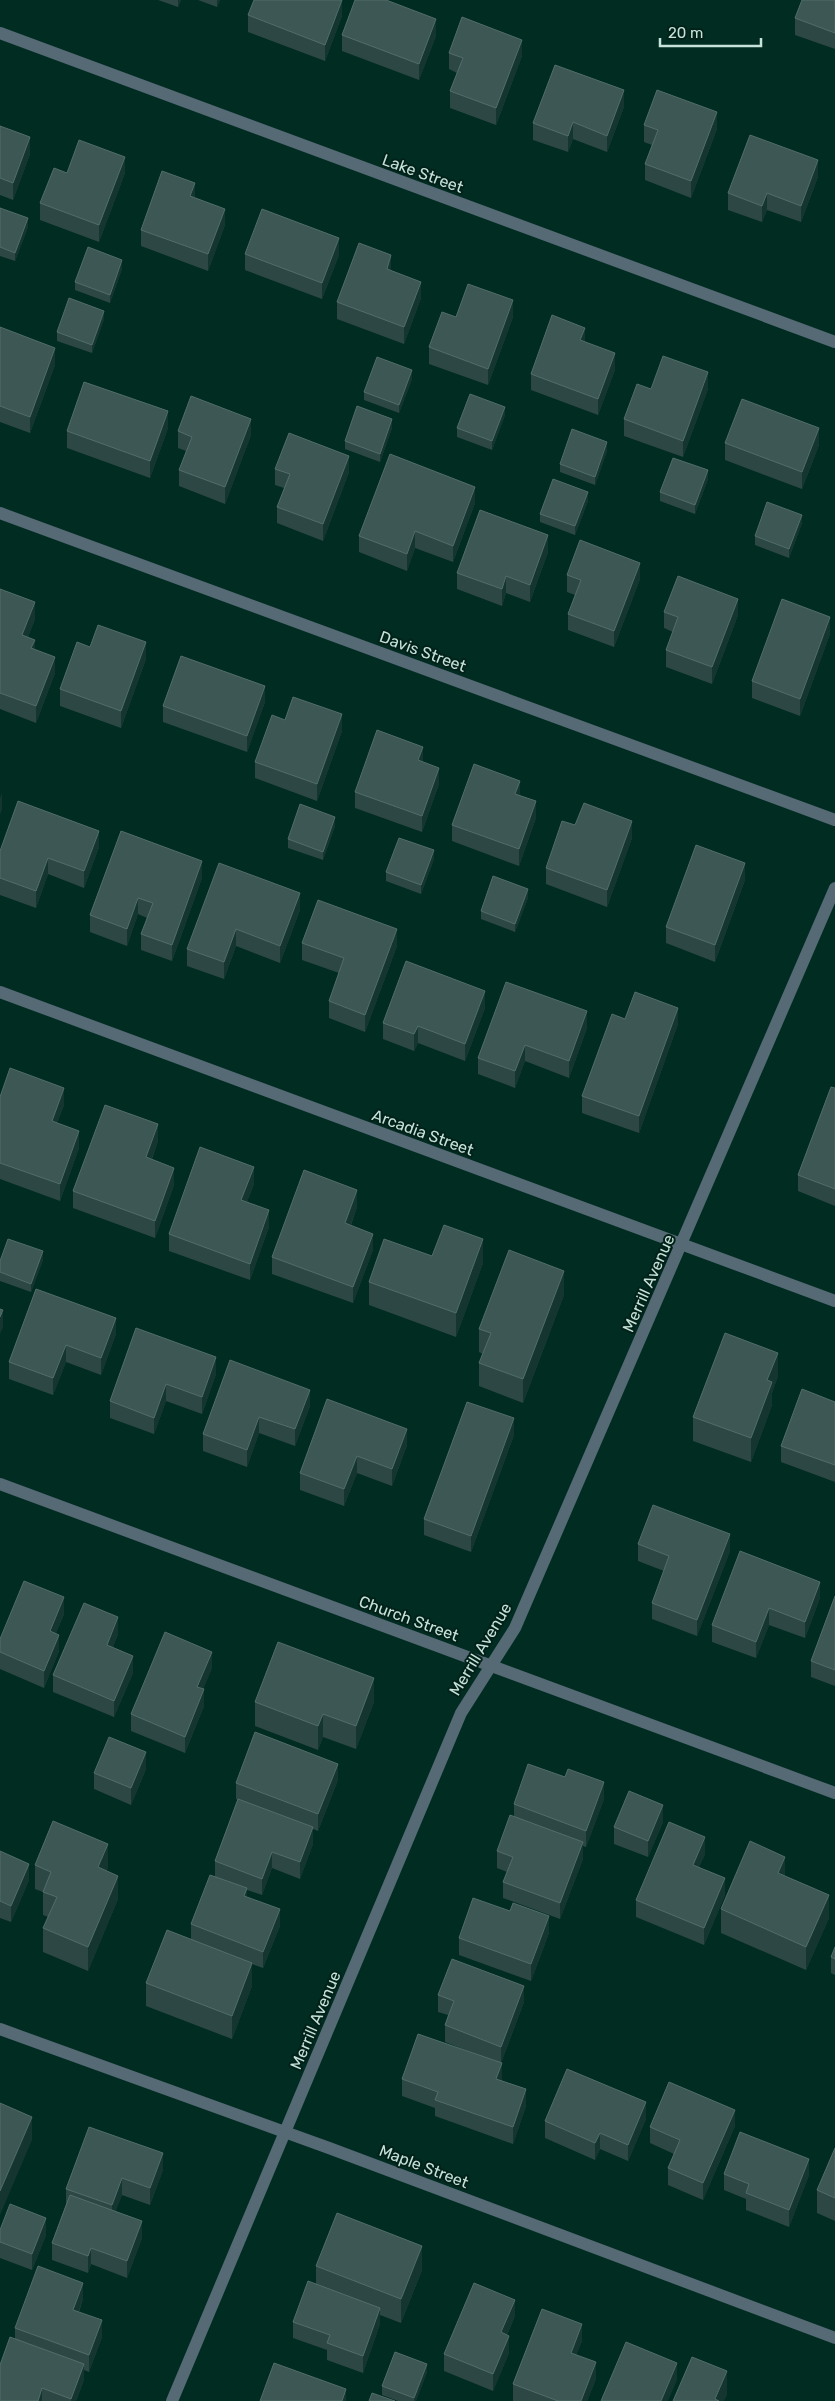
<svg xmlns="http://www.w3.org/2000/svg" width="835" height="2401" viewBox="0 0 835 2401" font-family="Rubik,sans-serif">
	<rect width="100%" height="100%" fill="#002c22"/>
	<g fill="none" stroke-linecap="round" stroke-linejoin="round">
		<path stroke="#566a75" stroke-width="12" d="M0,33L835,342
			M0,513L835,820
			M0,992L835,1301
			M0,1484L835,1793
			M0,2029L329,2148L835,2338
			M172,2401L461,1713L515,1628L835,888"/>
	</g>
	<path fill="#2d4745" d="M158,0H181L178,7Z
		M198,0H220L217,7Z
		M835,0V49L795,35V18Z
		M248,15L342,16L325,61L248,32Z
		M342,35L436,36L419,80L342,51Z
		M449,53L522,56L496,125L450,108V91L457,73L449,69Z
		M624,107L607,152L573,139L568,152L533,140V123Z
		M644,125L717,129L691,198L645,180V164L652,145L644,142Z
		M0,126L30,154L13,200L0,195Z
		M67,173H125L99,242L40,220V203Z
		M818,177L801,222L767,210L762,222L728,210V193Z
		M195,198L225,225L208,271L141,246V230Z
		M0,208L28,227L15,261L0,256Z
		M245,254L339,255L322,299L245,270Z
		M122,269L110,303L75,290V282Z
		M391,271L421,298L404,344L337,319V302Z
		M513,317L488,385L429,364V347Z
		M104,319L92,353L57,341V332Z
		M0,327L55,365L30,433L0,422Z
		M585,342L615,370L598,415L531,390V374Z
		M412,379L399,413L364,400V392Z
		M651,389H708L683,457L624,436V419Z
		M505,415L492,450L457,437V428Z
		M168,428L150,478L67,448V431Z
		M392,428L380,462L345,449V441Z
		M178,431L251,435L225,504L179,486V470L186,451L178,448Z
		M725,443L819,445L802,489L725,460Z
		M607,451L595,485L560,472V464Z
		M275,469L349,472L323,541L277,523V507L284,488L275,485Z
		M708,479L695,514L660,501V492Z
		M588,501L575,535L540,522V514Z
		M475,503L453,562L415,548L407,571L359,552V536Z
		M802,523L789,558L755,545V536Z
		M548,552L530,602L506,593L502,606L457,589V573Z
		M567,575L640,579L614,647L568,630V614L575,595L567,592Z
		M0,589L35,619L28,637L35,649L55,673L36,723L0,709Z
		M664,612L738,615L712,684L666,667V650L673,632L664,628Z
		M830,634L800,716L752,698V681Z
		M90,647L146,659L121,728L60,706V689Z
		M265,702L247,752L163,722V706Z
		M285,720L342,731L317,801L255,778V762Z
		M439,784L422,832L355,808V792Z
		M520,795L536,818L519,866L452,841V825Z
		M575,825L632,838L607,907L546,884V868Z
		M335,826L323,860L288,848V839Z
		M121,831L202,878L172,961L141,950V934L147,918L138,914L127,946L90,932V915Z
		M99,847L84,888L48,874L36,908L0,895V851Z
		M434,859L421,894L386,881V872Z
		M745,880L715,962L666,943V927Z
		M300,893V910L280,963L236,946L224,979L187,966V949Z
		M528,898L515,932L481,919V911Z
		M302,943L397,946L365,1032L329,1018V1001L339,973L302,960Z
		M485,1008L465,1061L418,1043L414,1051L383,1039V1023Z
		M625,1019L678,1024L639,1133L582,1113V1096Z
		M587,1028L569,1078L525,1061L515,1088L478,1074V1058Z
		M835,1088V1206L798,1191V1175Z
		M0,1097L64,1105L57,1123L79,1148L60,1201L0,1179Z
		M158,1141L152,1159L174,1185L155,1238L73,1208V1191Z
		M254,1184L247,1202L269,1227L250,1280L169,1251V1234Z
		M357,1207L351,1225L373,1250L353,1303L272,1274V1257Z
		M432,1256L483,1263L456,1337L369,1305V1282Z
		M43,1260L31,1292L0,1281V1261Z
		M36,1289L116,1334L101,1375L66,1362L53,1395L9,1379V1362Z
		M564,1295L523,1403L479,1386V1363L483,1354L479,1352V1329Z
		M136,1328L216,1374L202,1414L166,1401L154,1434L110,1418V1401Z
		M230,1360L310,1406L295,1446L259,1433L247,1467L203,1451V1434Z
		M778,1376L772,1393V1405L751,1462L693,1441V1417Z
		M327,1399L407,1445L392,1486L357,1473L344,1506L300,1490V1473Z
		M835,1402V1482L781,1462V1446Z
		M514,1435L471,1552L424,1535V1519Z
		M638,1544L730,1551L697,1636L652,1619V1603L664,1571L638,1561Z
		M820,1582V1598L805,1638L769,1625L756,1658L712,1642V1625Z
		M835,1596V1686L811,1677V1661Z
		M64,1614L56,1633L59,1651L44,1688L0,1669V1639Z
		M118,1634L113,1647L133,1673L114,1717L53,1692V1675Z
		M212,1668L203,1689L204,1706L185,1753L131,1731V1714Z
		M255,1702H374L356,1749L323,1737L318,1750L255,1726Z
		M146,1769L131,1805L94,1789V1773Z
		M338,1780L318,1831L313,1829V1844L300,1879L272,1868L262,1895L247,1890V1897L280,1926L263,1968L252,1964V1986L232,2039L146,2006V1983L191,1939V1924L215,1877V1861L238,1800L236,1799V1783Z
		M604,1799L586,1847L583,1846V1859L560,1919L503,1898V1882L507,1872L497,1868V1851L514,1817V1804Z
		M663,1822L648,1857L614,1844V1827Z
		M0,1851L29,1880L11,1922L0,1918Z
		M705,1854L699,1867L725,1895L704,1945L636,1917V1900Z
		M35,1865L108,1868L106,1871L118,1899L88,1971L43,1952V1928L48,1917L43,1915V1892L35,1889Z
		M721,1909L829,1918L806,1970L721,1933Z
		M510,1911L549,1933L531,1981L459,1955V1938Z
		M835,1947V1975L831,1973V1957Z
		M438,1995L524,2002L501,2063L502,2080L526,2106L513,2144L435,2116V2108L402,2096V2079L491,2060L445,2042V2025L448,2015L438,2012Z
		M646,2119L628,2161L600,2149L595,2160L545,2138V2121Z
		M735,2126L703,2200L668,2185V2168L674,2154L650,2143V2127Z
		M835,2148V2221L817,2213V2190Z
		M163,2170L150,2205L122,2195L115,2211L142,2238L127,2278L91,2264L88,2273L52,2260V2243L66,2204V2189Z
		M724,2174L809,2175L789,2227L746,2210V2199L724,2190Z
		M0,2230L46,2235L32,2270L0,2258Z
		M316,2266L422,2270L401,2323L380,2315V2324L363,2373L327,2360V2350L293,2338V2322L316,2284Z
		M83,2299L79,2312L102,2337L89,2372L84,2370V2380L76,2401H0L15,2339V2328Z
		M515,2316L507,2335L509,2353L493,2391L444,2371V2354Z
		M582,2341L576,2355L596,2379L587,2401H513V2384Z
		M427,2372L416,2401H398L382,2395V2386Z"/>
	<path fill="#143530" d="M178,0H181L178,7Z
		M217,0H220L217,7Z
		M342,0V16L325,61V45Z
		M436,19V36L419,80V64Z
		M522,40V56L496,125V108Z
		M624,90V107L607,152V136Z
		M717,112V129L691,198V181Z
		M573,122V139L568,152V136Z
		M30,137V154L13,200V183Z
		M125,157V173L99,242V225Z
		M818,160V177L801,222V206Z
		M195,183V200L190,196Z
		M767,193V210L762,222V206Z
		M225,209V225L208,271V254Z
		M28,218V227L15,261V253Z
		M339,238V255L322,299V283Z
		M391,255V272L387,269Z
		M122,260V269L110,303V295Z
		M421,282V298L404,344V327Z
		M513,300V317L488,385V369Z
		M104,311V319L92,353V345Z
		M585,328V344L580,340Z
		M55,348V365L30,433V417Z
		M615,353V370L598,415V399Z
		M412,370V379L399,413V405Z
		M708,372V389L683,457V441Z
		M505,407V415L492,450V441Z
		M168,411V428L150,478V461Z
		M251,419V435L225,504V487Z
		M392,419V428L380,462V454Z
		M819,428V445L802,489V472Z
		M607,442V451L595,485V477Z
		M349,456V472L323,541V524Z
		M708,470V479L695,514V505Z
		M475,487V503L453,562V546Z
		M588,492V501L575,535V526Z
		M802,515V523L789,558V549Z
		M415,531V548L407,571V554Z
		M548,535V552L530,602V585Z
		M640,563V579L614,647V631Z
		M506,576V593L502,606V589Z
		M738,599V615L712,684V667Z
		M35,602V619L22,652V635Z
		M830,617V634L800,716V699Z
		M35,640V656L31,648Z
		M146,642V659L121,728V711Z
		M55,657V673L36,723V706Z
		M265,686V702L247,752V736Z
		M342,714V731L317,801V784Z
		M423,747V763L418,760Z
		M439,768V784L422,832V816Z
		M520,781V797L515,794Z
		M2,793V809L0,815V798Z
		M536,801V818L519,866V849Z
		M335,817V826L323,860V852Z
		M632,821V838L607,907V890Z
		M99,831V847L84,888V871Z
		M434,850V859L421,894V885Z
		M48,858V874L36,908V891Z
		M202,861V878L172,961V945Z
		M745,863V880L715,962V945Z
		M528,889V898L515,932V924Z
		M300,893V910L280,963V946Z
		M138,898V914L127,946V929Z
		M236,929V946L224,979V962Z
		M397,929V946L365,1032V1015Z
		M485,991V1008L465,1061V1044Z
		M678,1008V1024L639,1133V1116Z
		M587,1011V1028L569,1078V1061Z
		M418,1026V1043L414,1051V1034Z
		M525,1045V1061L515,1088V1071Z
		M64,1088V1105L52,1138V1121Z
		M158,1124V1141L146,1174V1157Z
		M79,1131V1148L60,1201V1184Z
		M254,1167V1184L241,1217V1200Z
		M174,1168V1185L155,1238V1221Z
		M357,1190V1207L345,1240V1223Z
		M269,1210V1227L250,1280V1264Z
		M373,1234V1250L353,1303V1287Z
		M483,1239V1263L456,1337V1313Z
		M43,1251V1260L31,1292V1284Z
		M564,1271V1295L523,1403V1379Z
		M3,1310V1327L0,1334V1317Z
		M116,1318V1334L101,1375V1358Z
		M66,1345V1362L53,1395V1378Z
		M778,1353V1376L772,1393V1405L751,1462V1438L767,1380Z
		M216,1357V1374L202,1414V1397Z
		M166,1384V1401L154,1434V1418Z
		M310,1390V1406L295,1446V1429Z
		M259,1417V1433L247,1467V1450Z
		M514,1418V1435L471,1552V1536Z
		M407,1429V1445L392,1486V1469Z
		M357,1456V1473L344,1506V1489Z
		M730,1534V1551L697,1636V1620Z
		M820,1582V1598L805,1638V1622Z
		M64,1597V1614L50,1648V1631Z
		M769,1608V1625L756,1658V1642Z
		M118,1617V1634L107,1662V1645Z
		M59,1635V1651L44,1688V1671Z
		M212,1652V1668L197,1704V1687Z
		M133,1656V1673L114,1717V1701Z
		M374,1678V1702L356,1749V1726Z
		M204,1689V1706L185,1753V1737Z
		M323,1714V1737L318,1750V1726Z
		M146,1752V1769L131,1805V1788Z
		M338,1764V1780L318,1831V1814Z
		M604,1782V1799L586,1847V1831Z
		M663,1805V1822L648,1857V1841Z
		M313,1827V1844L300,1879V1862Z
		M705,1837V1854L693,1881V1865Z
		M583,1842V1859L560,1919V1903Z
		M108,1844V1868L98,1890V1867Z
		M272,1852V1868L262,1895V1879Z
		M785,1857V1880L778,1873Z
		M29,1864V1880L11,1922V1906Z
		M118,1876V1899L88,1971V1947Z
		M725,1878V1895L704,1945V1928Z
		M247,1888V1905L244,1896Z
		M829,1895V1918L806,1970V1947Z
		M280,1909V1926L263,1968V1952Z
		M549,1916V1933L531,1981V1964Z
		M252,1963V1986L232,2039V2016Z
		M524,1986V2002L501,2063V2047Z
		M502,2063V2080L496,2095V2079Z
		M526,2089V2106L513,2144V2127Z
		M646,2102V2119L628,2161V2145Z
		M735,2110V2126L703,2200V2183Z
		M32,2117V2140L0,2215V2191Z
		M600,2133V2149L595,2160V2143Z
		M163,2153V2170L150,2205V2188Z
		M809,2159V2175L789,2227V2210Z
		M122,2178V2195L112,2222V2205Z
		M46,2218V2235L32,2270V2254Z
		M142,2221V2238L127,2278V2261Z
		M422,2246V2270L401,2323V2299Z
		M91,2248V2264L88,2273V2256Z
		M83,2283V2299L73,2326V2310Z
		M515,2300V2316L501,2349V2332Z
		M380,2308V2324L363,2373V2356Z
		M102,2320V2337L89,2372V2355Z
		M582,2324V2341L571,2369V2353Z
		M509,2336V2353L493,2391V2374Z
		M596,2362V2379L587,2401H581Z
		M677,2363V2380L668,2401H661Z
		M84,2364V2380L76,2401H71V2399Z
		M427,2364V2372L416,2401H414V2398Z
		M727,2371V2395L724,2401H715Z
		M42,2388V2401H38Z
		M346,2389V2401H342Z"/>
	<path fill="#3d5755" stroke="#526d6a" d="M254,0H342L325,45L248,15Z
		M355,0H386L436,19L419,64L342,35Z
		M802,0H835V33L795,18Z
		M462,17L522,40L496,108L450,91L463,58L449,53Z
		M555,65L624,90L607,136L573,122L568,136L533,123Z
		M657,90L717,112L691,181L645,164L658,130L644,125Z
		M0,126L30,137L13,183L0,178Z
		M750,135L818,160L801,206L767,193L762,206L728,193Z
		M79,140L125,157L99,225L40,203L54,168L67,173Z
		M162,171L195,183L190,196L225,209L208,254L141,230Z
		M0,208L28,218L15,253L0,247Z
		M262,209L339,238L322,283L245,254Z
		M359,243L391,255L387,269L421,282L404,327L337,302Z
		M88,247L122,260L110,295L75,282Z
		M468,284L513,300L488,369L429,347L442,312L456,317Z
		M69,298L104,311L92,345L57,332Z
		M552,315L585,328L580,340L615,353L598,399L531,374Z
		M0,327L55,348L30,417L0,406Z
		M663,356L708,372L683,441L624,419L637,384L651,389Z
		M377,357L412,370L399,405L364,392Z
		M84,382L168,411L150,461L67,431Z
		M470,394L505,407L492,441L457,428Z
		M191,396L251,419L225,487L179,470L192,437L178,431Z
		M742,399L819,428L802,472L725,443Z
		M357,406L392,419L380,454L345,441Z
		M572,429L607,442L595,477L560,464Z
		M289,433L349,456L323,524L277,507L290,474L275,469Z
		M390,454L475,487L453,546L415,531L407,554L359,536Z
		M673,458L708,470L695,505L660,492Z
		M553,479L588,492L575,526L540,514Z
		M767,502L802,515L789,549L755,536Z
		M480,510L548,535L530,585L506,576L502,589L457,573Z
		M580,540L640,563L614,631L568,614L581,580L567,575Z
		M678,576L738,599L712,667L666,650L678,617L664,612Z
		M0,589L35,602L22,635L35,640L31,648L55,657L36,706L0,693Z
		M782,599L830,617L800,699L752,681Z
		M98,625L146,642L121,711L60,689L77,642L90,647Z
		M181,656L265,686L247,736L163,706Z
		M293,697L342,714L317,784L255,762L272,715L285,720Z
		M377,730L423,747L418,760L439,768L422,816L355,792Z
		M474,764L520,781L515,794L536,801L519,849L452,825Z
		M18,801L99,831L84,871L48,858L36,891L0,878V851Z
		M584,803L632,821L607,890L546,868L562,821L575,825Z
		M300,804L335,817L323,852L288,839Z
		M121,831L202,861L172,945L141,934L153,903L138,898L127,929L90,915Z
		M399,838L434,850L421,885L386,872Z
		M696,845L745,863L715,945L666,927Z
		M219,863L300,893L280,946L236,929L224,962L187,949Z
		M493,876L528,889L515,924L481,911Z
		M318,900L397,929L365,1015L329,1001L344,958L302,943Z
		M406,961L485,991L465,1044L418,1026L414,1034L383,1023Z
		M506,982L587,1011L569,1061L525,1045L515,1071L478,1058Z
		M635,992L678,1008L639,1116L582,1096L612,1014L625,1019Z
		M10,1068L64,1088L52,1121L79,1131L60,1184L0,1163V1097Z
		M831,1087L835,1088V1189L798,1175Z
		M105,1105L158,1124L146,1157L174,1168L155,1221L73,1191Z
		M200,1147L254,1167L241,1200L269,1210L250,1264L169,1234Z
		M304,1170L357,1190L345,1223L373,1234L353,1287L272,1257Z
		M444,1225L483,1239L456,1313L369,1282L384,1239L432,1256Z
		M8,1239L43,1251L31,1284L0,1272V1261Z
		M509,1250L564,1271L523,1379L479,1363L491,1333L479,1329Z
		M36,1289L116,1318L101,1358L66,1345L53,1378L9,1362Z
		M0,1309L3,1310L0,1317Z
		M136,1328L216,1357L202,1397L166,1384L154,1418L110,1401Z
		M725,1333L778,1353L767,1380L772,1382L751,1438L693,1417Z
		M230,1360L310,1390L295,1429L259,1417L247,1450L203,1434Z
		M802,1389L835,1402V1465L781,1446Z
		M327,1399L407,1429L392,1469L357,1456L344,1489L300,1473Z
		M467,1402L514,1418L471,1536L424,1519Z
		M653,1505L730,1534L697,1620L652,1603L669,1556L638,1544Z
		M740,1551L820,1582L805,1622L769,1608L756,1642L712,1625Z
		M24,1581L64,1597L50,1631L59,1635L44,1671L0,1652V1639Z
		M835,1596V1670L811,1661Z
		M84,1603L118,1617L107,1645L133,1656L114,1701L53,1675Z
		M165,1632L212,1652L197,1687L204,1689L185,1737L131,1714Z
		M278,1642L374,1678L356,1726L323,1714L318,1726L255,1702Z
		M255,1732L338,1764L318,1814L236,1783Z
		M109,1737L146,1752L131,1788L94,1773Z
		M528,1764L565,1777L568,1769L604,1782L586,1831L514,1804Z
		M629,1791L663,1805L648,1841L614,1827Z
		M238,1799L313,1827L300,1862L272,1852L262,1879L215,1861Z
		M510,1815L583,1842L560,1903L503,1882L513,1857L497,1851Z
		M53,1821L108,1844L98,1867L118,1876L88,1947L43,1928L57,1897L43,1892L51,1872L35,1865Z
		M669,1822L705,1837L693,1865L725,1878L704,1928L636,1900Z
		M750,1841L785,1857L778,1873L829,1895L806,1947L721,1909Z
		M0,1851L29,1864L11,1906L0,1901Z
		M210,1875L247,1888L244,1896L280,1909L263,1952L191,1924Z
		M473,1898L510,1911L513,1903L549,1916L531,1964L459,1938Z
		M167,1930L252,1963L232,2016L146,1983Z
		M835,1947V1959L831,1957Z
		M452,1959L524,1986L501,2047L445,2025L454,2001L438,1995Z
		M418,2034L502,2063L496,2079L526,2089L513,2127L435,2100L438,2092L402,2079Z
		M567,2069L646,2102L628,2145L600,2133L595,2143L545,2121Z
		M669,2082L735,2110L703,2183L668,2168L680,2140L650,2127Z
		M0,2103L32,2117L0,2191Z
		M89,2127L163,2153L150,2188L122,2178L112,2205L66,2189Z
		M740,2132L809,2159L789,2210L746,2193L749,2184L724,2174Z
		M835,2148V2198L817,2190Z
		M70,2195L142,2221L127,2261L91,2248L88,2256L52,2243Z
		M10,2204L46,2218L32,2254L0,2242V2230Z
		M337,2213L422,2246L401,2299L316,2266Z
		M38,2266L83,2283L73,2310L102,2320L89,2355L15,2328Z
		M308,2281L380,2308L363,2356L327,2343L330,2335L293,2322Z
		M474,2283L515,2300L501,2332L509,2336L493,2374L444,2354Z
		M542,2309L582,2324L571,2353L596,2362L581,2401H558L513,2384Z
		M10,2337L84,2364L71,2399L42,2388L38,2401H0V2365Z
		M626,2342L677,2363L661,2401H601Z
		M395,2352L427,2364L414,2398L382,2386Z
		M692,2357L727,2371L715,2399L719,2401H673Z
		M274,2363L346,2389L342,2401H260Z
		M372,2393L395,2401H369Z"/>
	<g text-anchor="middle" stroke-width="4" stroke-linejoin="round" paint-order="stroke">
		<g font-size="16" fill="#c6e2d9" stroke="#022119">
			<text transform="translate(423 173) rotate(20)" y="6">Lake Street</text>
			<text transform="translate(423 651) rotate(20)" y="6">Davis Street</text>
			<text transform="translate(423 1132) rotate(20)" y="6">Arcadia Street</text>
			<text transform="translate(648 1283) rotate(-66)" y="6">Merrill Avenue</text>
			<text transform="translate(409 1618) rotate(20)" y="6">Church Street</text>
			<text transform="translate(480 1649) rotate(-59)" y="6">Merrill Avenue</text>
			<text transform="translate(315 2020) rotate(-67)" y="6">Merrill Avenue</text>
			<text transform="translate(424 2166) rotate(21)" y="6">Maple Street</text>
		</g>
	</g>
	<path d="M660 38v8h101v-8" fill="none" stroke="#c6e2d9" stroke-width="2.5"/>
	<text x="668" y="38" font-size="15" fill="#c6e2d9" stroke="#022119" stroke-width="4" paint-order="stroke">20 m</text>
</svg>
